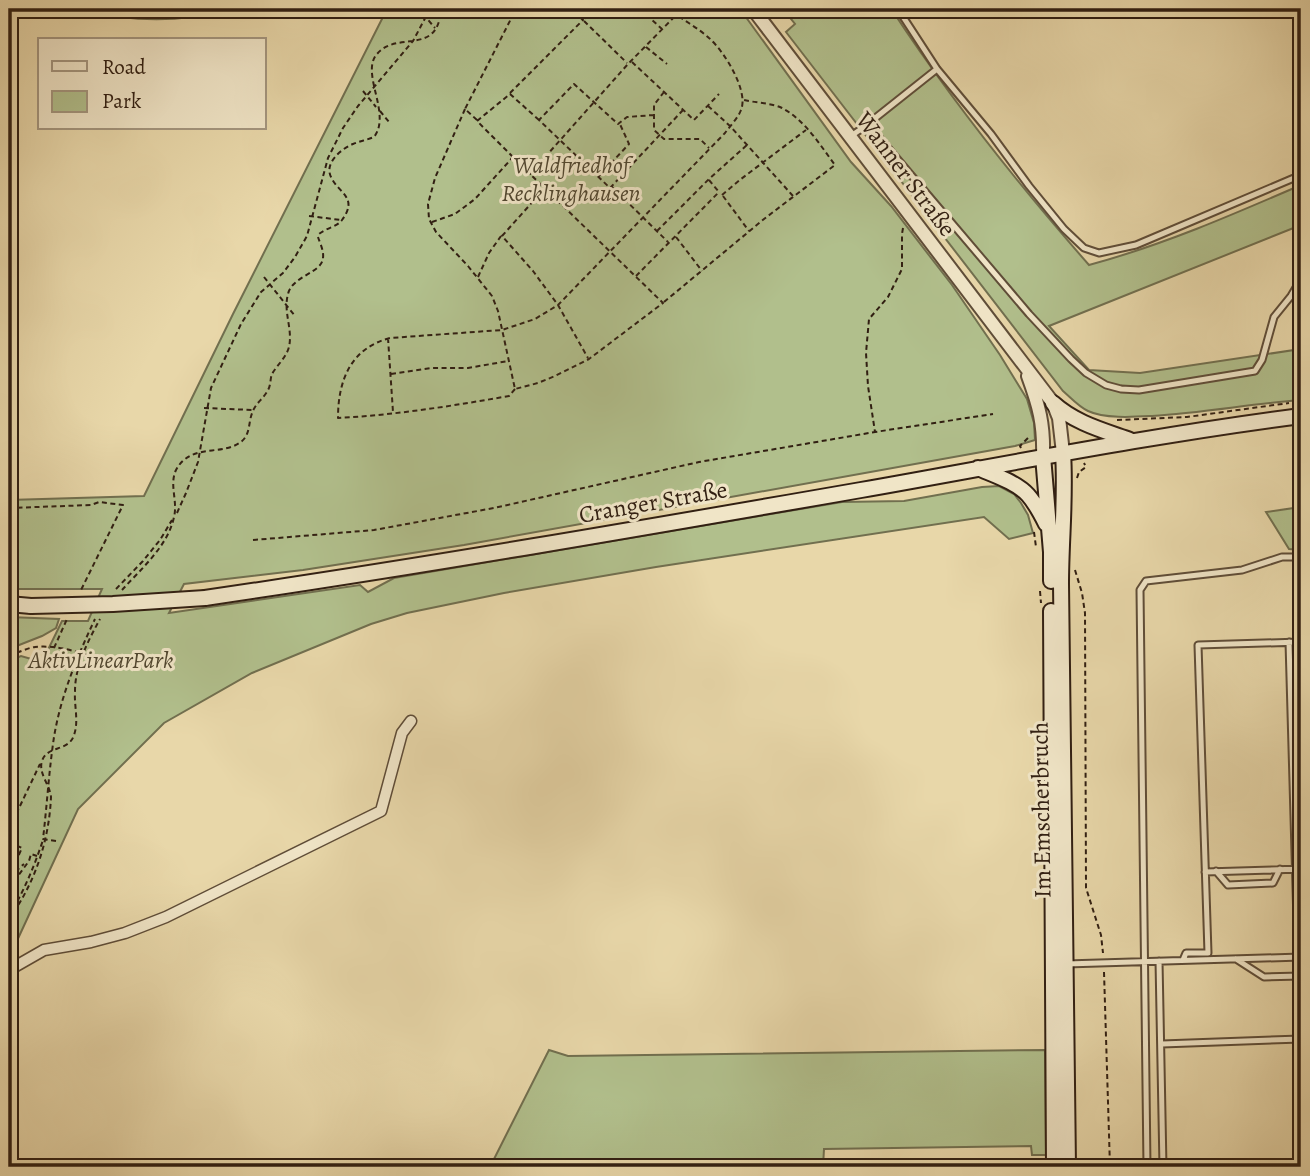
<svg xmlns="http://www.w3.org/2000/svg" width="1310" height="1176" viewBox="0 0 1310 1176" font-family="Alegreya,serif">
	<rect width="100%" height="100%" fill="#e8d7a9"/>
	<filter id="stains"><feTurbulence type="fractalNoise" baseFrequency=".00286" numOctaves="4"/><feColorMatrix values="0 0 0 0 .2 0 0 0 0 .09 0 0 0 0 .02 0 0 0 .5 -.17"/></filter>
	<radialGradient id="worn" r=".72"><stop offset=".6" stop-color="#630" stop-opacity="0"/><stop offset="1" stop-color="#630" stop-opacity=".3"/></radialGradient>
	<path fill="#b1bf8c" stroke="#716f4f" stroke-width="2" d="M82,9H228C180,23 130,22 82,9Z
		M387,9H740L851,162L891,206L952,285L1000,355L1027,399L1034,423L1035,440L1015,446L464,545L303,570L184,584L169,613L360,585L368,592L394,578L842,502L904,501L982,487L999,486L1014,494L1021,503L1028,515L1033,533L1009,539L984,517L656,567L504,593L407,613L371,624L252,673L164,723L78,809L9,958V661L21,656L42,662L62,621H88L102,589H9V500L144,496L233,314Z
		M783,9L892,10C951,100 1018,184 1089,265C1163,245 1232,215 1301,185V225L1049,326L1089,370L1140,373L1301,349V400C1251,404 1202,413 1152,416C1134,417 1105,419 1088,411C1079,407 1071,398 1063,391L786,32L795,24Z
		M1301,507V550L1289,549L1266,512Z
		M9,617L59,619L56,628L42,636L9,649Z
		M549,1050L568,1056L1045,1050L1046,1155H1032L1031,1146L824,1149L823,1167H490Z"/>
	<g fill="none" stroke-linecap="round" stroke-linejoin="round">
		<g stroke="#5f4d38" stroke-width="9">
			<path id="service" d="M898,9L937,69L991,134L1029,186L1064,229L1084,248L1099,253L1136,245L1301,175
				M864,127L937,69
				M851,136L864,127L877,135L1029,314L1071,359L1086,373L1106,385L1121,389L1139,390L1255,371L1262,360L1274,317L1291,296L1301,279
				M1289,642L1298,957
				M1216,871L1228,885L1273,883L1280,869
				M1205,872L1301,869
				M1236,959L1264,977L1301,976
				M1183,960L1186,953H1208L1198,645L1301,642
				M1159,961L1163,1167
				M1066,964L1301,957
				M1162,1044L1301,1039
				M1147,1167L1140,590L1146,581L1242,570L1282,557H1301"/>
		</g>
		<g stroke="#5f4d38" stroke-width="13">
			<path id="minor" d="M9,970L44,950L91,942L125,933L166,917L381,811L402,733L411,721"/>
		</g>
		<g stroke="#5f4d38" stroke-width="16">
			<path id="tertiary" d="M753,9L1053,403L1059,418L1063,453
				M1028,376C1039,406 1044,424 1043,456"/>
		</g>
		<g stroke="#311f12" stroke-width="18">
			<path id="secondary" d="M1053,403C1075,423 1102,430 1130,440
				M1063,453C1066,497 1061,540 1061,584L1068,1167
				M1043,456L1051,552V581
				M978,468C994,475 1016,482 1028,495C1036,504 1041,514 1046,524
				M205,598C424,566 643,528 861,490C1008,464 1153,435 1301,416
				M9,604L31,606
				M1051,611L1054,1167"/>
		</g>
		<path stroke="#311f12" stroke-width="2" stroke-dasharray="5 3.5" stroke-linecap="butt" d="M126,9L146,11L187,9
			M594,9L583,20L627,63
			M640,9L662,29
			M423,14L435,28
			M646,47L667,64
			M632,62L694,120L719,94
			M363,91L376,107
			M664,92L654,105V130L664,139H700L709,148
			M510,93L583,20L571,9
			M708,106L730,126L793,196
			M465,109L435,178L428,204L429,219L436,232L468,266L492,296L498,311L515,389L538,383L555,376L589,359L663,303L530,174
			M380,111L389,122
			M654,115L627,117L618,124L574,84L539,120L610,188L683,110
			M477,120L465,109L516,9
			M539,120L510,94L477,121L530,174L628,64L682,9
			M599,176L629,144L619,122
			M709,180L719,192
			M612,187L668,242
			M545,188L502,236L533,271L558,305L588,358
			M722,195L741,179L806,130
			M723,196L749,231
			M309,216L341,220
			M432,222L455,214L475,199L513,157
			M903,228L902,234V269L888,297L869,319L866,353L868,386L875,432L993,414
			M657,231L709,179L747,145
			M676,237L702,271
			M636,276L719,192
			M264,277L295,316
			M478,277L489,253L501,236
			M664,302L764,219L835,165C820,145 805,120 782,108C772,103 756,103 744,100
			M388,338L393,412
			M391,374L431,368H468L508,361
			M515,389L509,396C452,406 395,415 338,418C338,380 351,348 390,338L502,330L535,319L558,305L725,133C730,126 738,118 741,110C749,91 724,51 709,38C697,27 682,20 670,9
			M204,408L252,410
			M1117,420L1187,417L1289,403
			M1021,448L1020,446L1029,437
			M1077,478L1079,472L1086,467L1084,463
			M9,508L91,505L99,502L123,505L80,592
			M177,513L186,493L198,462L211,388L241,324L261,292L283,273L295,257L307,236L328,158L343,128L358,106L413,41L430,9
			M1034,532L1036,547
			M253,540L374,530L494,508L699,462L875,432
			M1075,570L1082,593L1085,613L1086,888L1101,935L1103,953
			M116,589L143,561L160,540L172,520
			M122,590C141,569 168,546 174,517C178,501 169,485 176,470C191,442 223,457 242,441C251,433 248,421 253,411C256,403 264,398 268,390C271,385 270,379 272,374C277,365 286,358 289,347C293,329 283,312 288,294C292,276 322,273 323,258C324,251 320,243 318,237L319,234C326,228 337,227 342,220C359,197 338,193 331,177C324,163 341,149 353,144C360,141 367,140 374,137C392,114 360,73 377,54C397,30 438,57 441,9
			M1040,591L1041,603
			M54,648L67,619
			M9,656C17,653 27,648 35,647C65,644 95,658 122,668
			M9,829L40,764
			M56,841L43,839C47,805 49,770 54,737C61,695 77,657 95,619
			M9,842L22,848L16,861L9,866
			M9,877L24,864
			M9,888L29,861L31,854L37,856
			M9,916C24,891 34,867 43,840
			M9,919C35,883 49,841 51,797C50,785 38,773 42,761C47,745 69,752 74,735C79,721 74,706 75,691C75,666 88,641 100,619
			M1104,972L1110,1167"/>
		<use href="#service" stroke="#f0e5c7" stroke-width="5"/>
		<use href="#minor" stroke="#f0e5c7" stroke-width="10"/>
		<use href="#tertiary" stroke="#f0e5c7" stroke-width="12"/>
		<use href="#secondary" stroke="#f0e5c7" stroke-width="14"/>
		<g stroke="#311f12" stroke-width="18" stroke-linecap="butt">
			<path id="secondary-bridge" d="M31,606L113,604L205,598"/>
		</g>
		<use href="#secondary-bridge" stroke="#f0e5c7" stroke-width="14"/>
	</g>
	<g text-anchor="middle" stroke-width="6" stroke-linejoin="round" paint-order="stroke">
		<g font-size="24" font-style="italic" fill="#514730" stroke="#f0e5c7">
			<text x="571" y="173">Waldfriedhof<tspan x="571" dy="28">Recklinghausen</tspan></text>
			<text x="101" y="668">AktivLinearPark</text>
		</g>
		<g font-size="24" fill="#311f12" stroke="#f0e5c7">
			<text transform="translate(906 174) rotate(53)" y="8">Wanner Straße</text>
			<text transform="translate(653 502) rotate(-10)" y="8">Cranger Straße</text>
			<text transform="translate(1041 810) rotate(-91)" y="8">Im Emscherbruch</text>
		</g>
	</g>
	<rect width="1310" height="1176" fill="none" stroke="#e8d7a9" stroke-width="35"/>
	<rect x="10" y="10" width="1289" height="1155" fill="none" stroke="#311f12" stroke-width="3.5"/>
	<rect x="18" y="18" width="1275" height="1141" fill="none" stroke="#311f12" stroke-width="2"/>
	<rect x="38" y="38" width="228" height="91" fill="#f0e5c7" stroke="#a4967f" stroke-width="2"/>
	<rect x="52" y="61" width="35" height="10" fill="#f0e5c7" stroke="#a4967f" stroke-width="2"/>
	<text x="102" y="74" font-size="21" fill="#311f12">Road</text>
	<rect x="52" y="91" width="35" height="21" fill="#b1bf8c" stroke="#a4967f" stroke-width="2"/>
	<text x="102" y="108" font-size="21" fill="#311f12">Park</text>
	<rect width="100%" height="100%" filter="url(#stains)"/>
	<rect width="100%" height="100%" fill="url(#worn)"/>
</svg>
